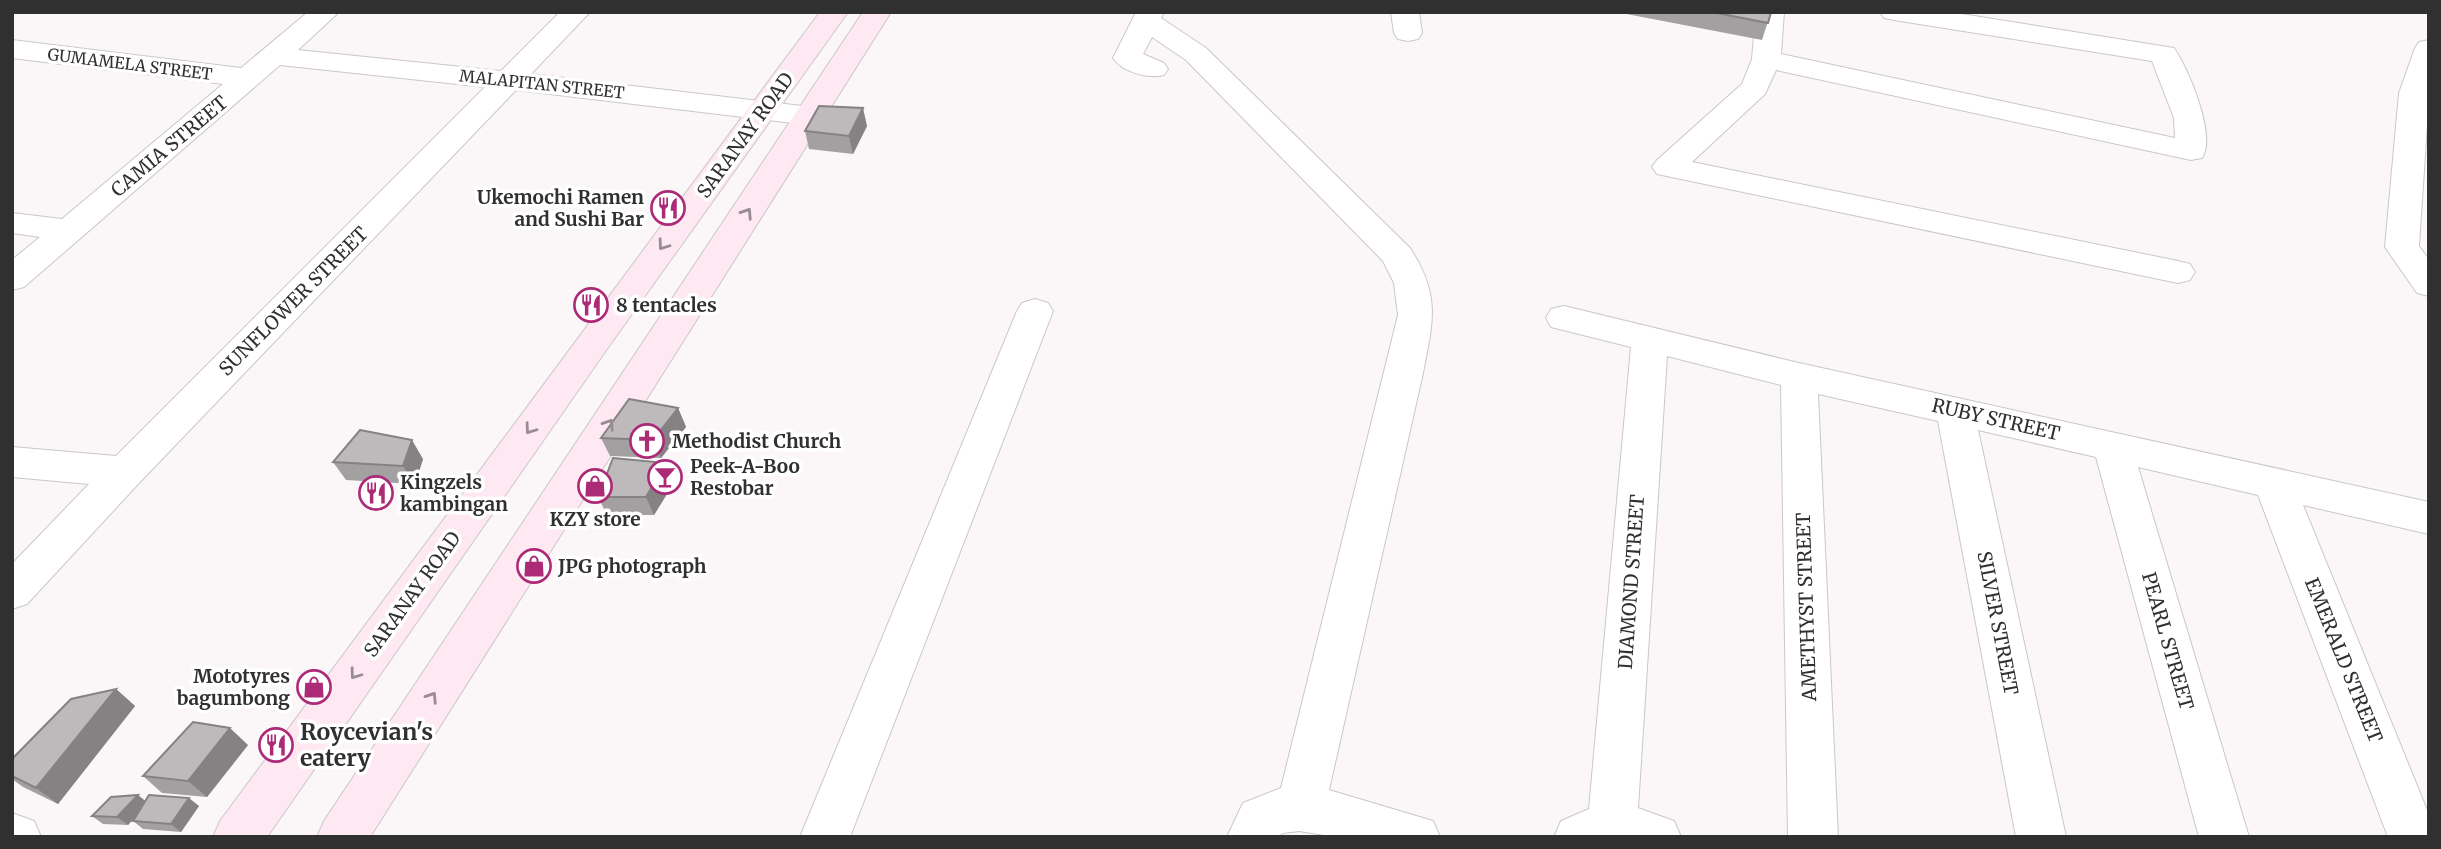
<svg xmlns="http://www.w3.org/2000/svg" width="2441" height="849" viewBox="0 0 2441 849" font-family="Merriweather,serif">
	<rect width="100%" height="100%" fill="#fbf7f9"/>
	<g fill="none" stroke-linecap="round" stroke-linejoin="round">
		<g stroke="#cbc7c9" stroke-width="2">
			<path id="street" d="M308,12H339L298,50L501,71L560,12H590L531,74L810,107L821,110L825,116L821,122L810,125L516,90L139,483L27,604L12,609V564L89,484L12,477V447L116,456L485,87L280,65L24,287L12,290V260L40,237L12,233V213L62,219L223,84L12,58V40L241,68Z
				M1136,12H1164L1161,18L1206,48L1410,248C1441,296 1433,321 1423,373L1329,790L1433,821L1440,837H1337L1299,831L1283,833L1277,837H1227L1243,803L1281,788L1398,315L1394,283L1383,261L1186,60L1152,37L1143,54L1164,63L1168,69L1164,75C1149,79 1122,72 1113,58Z
				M1391,12H1419L1422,33L1418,39L1408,41L1398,39L1394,33Z
				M1756,12H1784L1781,54L2175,138L2174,118L2152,61L1894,20L1884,18L1880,12H1949L2174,48C2188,68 2217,136 2202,158L2191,160L1776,70L1765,94L1692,162L2178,261L2190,264L2195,272L2190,280L2178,283L1657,174L1652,167L1657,160L1742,84L1752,59Z
				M2429,40V94L2419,246L2429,260V296L2417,293L2385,247L2399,93L2415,48L2419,42Z
				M1035,299L1048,303L1053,311L850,837H800L1017,311L1022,303Z
				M1564,306L1799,363L2429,502V534L2303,505L2429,815V837H2388L2258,495L2138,467L2249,837H2199L2096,457L1978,430L2066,837H2016L1938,421L1818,394L1838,837H1788L1781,385L1667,356L1638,808L1674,821L1681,837H1554L1561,821L1589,809L1631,347L1551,327L1546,318L1551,309Z
				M12,813L34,821L41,837H12Z"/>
		</g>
		<g stroke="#cbc7c9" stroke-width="2">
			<path id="secondary" d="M820,12H848L607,349L267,837H213L220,821Z
				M863,12H891L370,837H317L324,821Z"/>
		</g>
		<use href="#street" fill="#fff" fill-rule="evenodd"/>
		<use href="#secondary" fill="#fee9f3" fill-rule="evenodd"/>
	</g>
	<path fill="#a3a0a2" d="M1616,12H1771L1762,40Z
		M867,126L853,154L809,149L805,131Z
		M678,408L686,427L661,458L610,456L601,438Z
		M423,459L415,484L346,480L333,462Z
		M666,463L675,481L654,515H607L598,497Z
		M116,689L135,706L58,804L23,787L12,779V759Z
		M248,745L207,797L162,793L143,776Z
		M145,801L199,806L181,832L143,829L133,821L136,816L128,825L103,824L92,816Z"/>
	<path fill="#858284" d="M863,108L867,126L853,154L849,136Z
		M678,408L686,427L661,458L653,440Z
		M412,440L423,459L415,484L403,466Z
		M666,463L675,481L654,515L646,497Z
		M116,689L135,706L58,804L36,788Z
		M230,728L248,745L207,797L188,781Z
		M138,795L148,803L128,825L117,817Z
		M189,798L199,806L181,832L171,824Z"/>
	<path fill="#bebabc" stroke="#858284" stroke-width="2" d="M1712,12H1771L1768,23Z
		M819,106L863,108L849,136L805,131Z
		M629,399L678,408L653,440L601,438Z
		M360,430L412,440L403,466L333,462Z
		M613,458L666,463L646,497H598Z
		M116,689L36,788L12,776V759L71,699Z
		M193,722L230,728L188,781L143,776Z
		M138,795L117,817L92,816L111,797Z
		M149,795L189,798L171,824L133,821Z"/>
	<defs><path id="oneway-chevron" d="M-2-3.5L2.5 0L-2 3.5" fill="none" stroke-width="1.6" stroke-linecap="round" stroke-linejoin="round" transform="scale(1.75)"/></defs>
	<g stroke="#988c92">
		<use href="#oneway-chevron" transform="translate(747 213) rotate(-57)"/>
		<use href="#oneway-chevron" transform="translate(663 245) rotate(126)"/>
		<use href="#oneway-chevron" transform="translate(609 424) rotate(-57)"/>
		<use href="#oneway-chevron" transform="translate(530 429) rotate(126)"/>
		<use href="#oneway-chevron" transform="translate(355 674) rotate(126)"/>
		<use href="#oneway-chevron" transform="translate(432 697) rotate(-57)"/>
	</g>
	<defs>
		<g id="restaurant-ring" transform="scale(1.75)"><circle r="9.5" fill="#fff" stroke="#ac2b77" stroke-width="1.5"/><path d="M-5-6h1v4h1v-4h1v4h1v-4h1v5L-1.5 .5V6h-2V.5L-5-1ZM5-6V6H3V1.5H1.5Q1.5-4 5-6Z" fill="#ac2b77"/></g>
		<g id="church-ring" transform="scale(1.75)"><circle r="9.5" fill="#fff" stroke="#ac2b77" stroke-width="1.5"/><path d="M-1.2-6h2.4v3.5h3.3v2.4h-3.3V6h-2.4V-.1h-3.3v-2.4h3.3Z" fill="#ac2b77"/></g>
		<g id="bar-ring" transform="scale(1.75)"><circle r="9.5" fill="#fff" stroke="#ac2b77" stroke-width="1.5"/><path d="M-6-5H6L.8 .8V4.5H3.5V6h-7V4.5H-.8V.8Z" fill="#ac2b77"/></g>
		<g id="shop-ring" transform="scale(1.75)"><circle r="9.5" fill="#fff" stroke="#ac2b77" stroke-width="1.5"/><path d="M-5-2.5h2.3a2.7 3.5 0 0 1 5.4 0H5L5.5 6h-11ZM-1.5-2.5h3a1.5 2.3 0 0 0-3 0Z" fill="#ac2b77"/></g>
	</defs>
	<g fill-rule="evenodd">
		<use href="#restaurant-ring" x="668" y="208"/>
		<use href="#restaurant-ring" x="591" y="305"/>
		<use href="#church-ring" x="647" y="441"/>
		<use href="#bar-ring" x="665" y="477"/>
		<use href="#shop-ring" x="595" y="486"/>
		<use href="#restaurant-ring" x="376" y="493"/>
		<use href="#shop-ring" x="534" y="566"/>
		<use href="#shop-ring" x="314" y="687"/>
		<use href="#restaurant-ring" x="276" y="745"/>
	</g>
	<g text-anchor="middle" stroke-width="7" stroke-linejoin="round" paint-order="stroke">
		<g font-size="16" fill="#313031" stroke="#fff">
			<text transform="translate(130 64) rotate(7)" y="6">GUMAMELA STREET</text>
			<text transform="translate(542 84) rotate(6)" y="6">MALAPITAN STREET</text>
		</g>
		<g font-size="19" fill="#313031" stroke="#fff">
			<text transform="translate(745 135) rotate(-54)" y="7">SARANAY ROAD</text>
			<text transform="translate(169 146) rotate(-40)" y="7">CAMIA STREET</text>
			<text transform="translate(293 301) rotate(-45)" y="7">SUNFLOWER STREET</text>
			<text transform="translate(1996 419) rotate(13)" y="7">RUBY STREET</text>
			<text transform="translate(1631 582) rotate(-86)" y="7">DIAMOND STREET</text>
			<text transform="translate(412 594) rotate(-54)" y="7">SARANAY ROAD</text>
			<text transform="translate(1806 607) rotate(-92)" y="7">AMETHYST STREET</text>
			<text transform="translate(1998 623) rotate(79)" y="7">SILVER STREET</text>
			<text transform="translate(2168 641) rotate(74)" y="7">PEARL STREET</text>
			<text transform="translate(2344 660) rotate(68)" y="7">EMERALD STREET</text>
		</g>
		<g font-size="19" font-weight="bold" fill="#313031" stroke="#fff" text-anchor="start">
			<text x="644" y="204" text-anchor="end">Ukemochi Ramen<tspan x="644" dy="22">and Sushi Bar</tspan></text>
			<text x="616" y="312">8 tentacles</text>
			<text x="672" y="448">Methodist Church</text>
			<text x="690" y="473">Peek-A-Boo<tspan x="690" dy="22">Restobar</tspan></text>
			<text x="400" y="489">Kingzels<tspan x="400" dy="22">kambingan</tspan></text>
			<text x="595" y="526" text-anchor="middle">KZY store</text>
			<text x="558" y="573">JPG photograph</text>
			<text x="290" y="683" text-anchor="end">Mototyres<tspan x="290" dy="22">bagumbong</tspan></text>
		</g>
		<g font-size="23" font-weight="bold" fill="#313031" stroke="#fff" text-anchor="start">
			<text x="300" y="740">Roycevian's<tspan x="300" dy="26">eatery</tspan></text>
		</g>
	</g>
	<rect width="2441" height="849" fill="none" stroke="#313031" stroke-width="28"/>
</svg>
